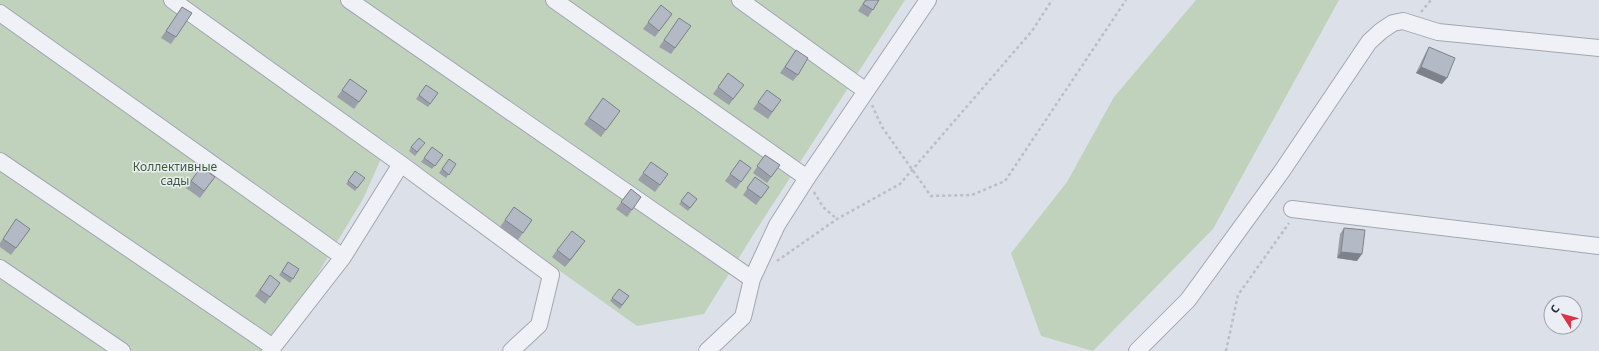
<svg xmlns="http://www.w3.org/2000/svg" width="1599" height="351" viewBox="0 0 1599 351" font-family="'Noto Sans',sans-serif">
	<rect width="100%" height="100%" fill="#dce0e8"/>
	<path fill="#c1d2bc" d="M0,0H905L753,235L704,314L637,326L525,246L388,143L363,199L305,295L276,351H0Z
		M1196,0H1339L1213,229L1093,351L1041,336L1011,253L1067,182L1114,97Z"/>
	<g fill="none" stroke-linecap="round" stroke-linejoin="round">
		<g stroke="#a1a7b2" stroke-width="18">
			<path id="minor" d="M172,0L401,164L551,275L539,325L511,351
				M349,0L752,279
				M554,0L807,178
				M740,0L866,91
				M0,13L343,257
				M0,161L273,347
				M1292,209L1599,246
				M0,268L122,351
				M270,351L343,257L401,164
				M707,351L743,317L752,279L777,225L807,178L928,0
				M1137,351L1188,300L1282,171L1369,42L1381,31L1393,23L1403,21L1438,32L1599,48"/>
		</g>
		<path stroke="#babec6" stroke-width="2.5" stroke-dasharray="3 3" stroke-linecap="butt" d="M1421,12L1431,0
			M872,105L882,127L931,196L972,195L1005,181L1126,0
			M814,192L823,207L837,219
			M777,261L837,219L900,184L1032,31L1052,0
			M1226,351L1238,295L1289,223"/>
		<use href="#minor" stroke="#eff1f6" stroke-width="16"/>
	</g>
	<path fill="#9a9fa9" d="M865,0H879L868,17L858,11Z
		M661,5L672,14L655,37L643,29Z
		M182,7L192,13L171,44L161,38Z
		M679,18L691,26L671,54L659,47Z
		M1429,47L1442,84L1416,73L1425,54Z
		M796,50L798,75L793,81L780,73Z
		M728,73L744,85L729,105L713,94Z
		M350,79L367,91L354,109L337,97Z
		M426,85L438,93L428,107L416,99Z
		M767,90L781,100L768,119L753,109Z
		M603,98L620,111L601,137L584,124Z
		M411,147H422L415,156L409,151Z
		M432,147L443,155L432,169L421,162Z
		M765,155L780,165L767,183L753,173Z
		M449,159L456,164L446,178L439,173Z
		M740,160L751,168L736,189L725,181Z
		M651,162L668,174L655,192L638,180Z
		M201,167L215,177L200,198L186,188Z
		M355,171L365,178L355,191L346,184Z
		M755,177L769,187L756,205L743,195Z
		M631,189L641,197L627,217L616,209Z
		M688,192L697,199L688,211L679,204Z
		M514,207L532,220L518,240L500,227Z
		M16,219L30,229L11,255L0,247V243Z
		M1344,228L1357,261L1337,258L1340,234Z
		M580,248L565,267L552,257L557,250Z
		M288,262L299,269L290,283L279,275Z
		M270,275L280,283L265,304L255,296Z
		M619,289L629,296L620,309L610,301Z"/>
	<path fill="#7d828a" d="M1421,67L1447,78L1442,84L1416,73Z
		M585,241L580,248L565,267L570,260Z
		M1341,252L1362,254L1357,261L1337,258Z"/>
	<path fill="#b3b9c5" stroke="#7d828a" d="M866,0H879L873,10L863,4Z
		M661,5L672,14L659,31L648,22Z
		M182,7L192,13L176,37L166,31Z
		M679,18L691,26L675,48L664,40Z
		M1429,47L1455,58L1447,78L1421,67Z
		M796,50L808,58L798,75L785,67Z
		M728,73L744,85L733,99L718,87Z
		M350,79L367,91L359,102L342,90Z
		M426,85L438,93L430,104L419,95Z
		M767,90L781,100L772,112L758,102Z
		M603,98L620,111L606,130L589,118Z
		M419,138L425,143L417,152L411,147Z
		M432,147L443,155L435,166L424,158Z
		M765,155L780,165L771,177L757,166Z
		M449,159L456,164L449,175L442,169Z
		M740,160L751,168L741,182L730,174Z
		M651,162L668,174L660,185L643,173Z
		M201,167L215,177L204,191L191,181Z
		M355,171L365,178L357,188L348,181Z
		M755,177L769,187L761,198L747,188Z
		M631,189L641,197L632,210L621,202Z
		M688,192L697,199L690,208L681,201Z
		M514,207L532,220L523,233L505,220Z
		M16,219L30,229L16,248L3,239Z
		M1344,228L1365,230L1362,254L1341,252Z
		M572,231L585,241L570,260L557,250Z
		M288,262L299,269L293,279L282,272Z
		M270,275L280,283L270,297L260,290Z
		M619,289L629,296L622,305L612,298Z"/>
	<g text-anchor="middle" stroke-width="3" stroke-linejoin="round" paint-order="stroke">
		<g font-size="12" fill="#385c30" stroke="#ebeff5">
			<text x="175" y="171">Коллективные<tspan x="175" dy="14">сады</tspan></text>
		</g>
	</g>
	<g transform="translate(1563 315) rotate(306)"><circle r="19" fill="#ebeff5" stroke="#9ba2ac"/>
	<path d="M0-3L7 15L0 10L-7 15Z" fill="#da3449"/>
	<text y="-6" font-size="11" font-weight="bold" text-anchor="middle" fill="#242e3f">С</text>
	</g>
</svg>
